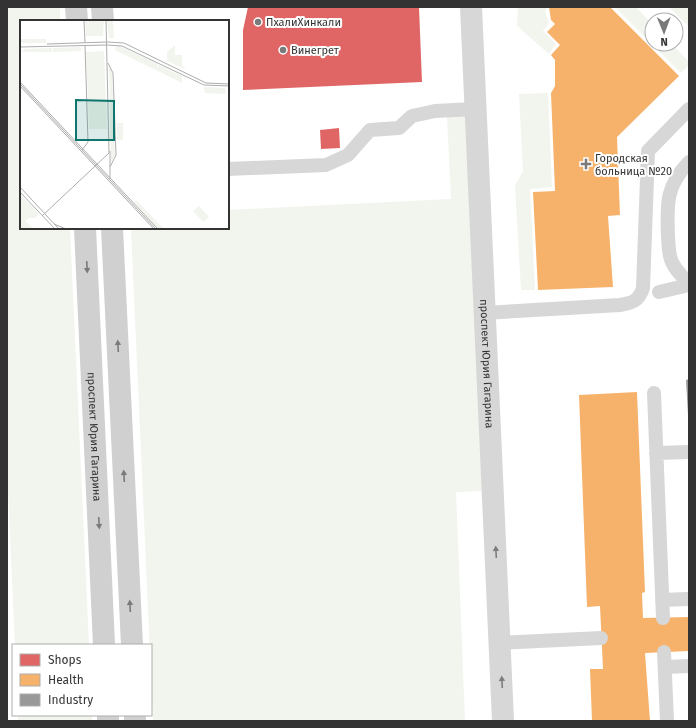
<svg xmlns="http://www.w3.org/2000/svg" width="696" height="728" viewBox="0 0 696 728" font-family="'Fira Sans',sans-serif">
	<rect width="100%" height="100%" fill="#fff"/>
	<path fill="#f1f5ed" d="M7,7H60V21H21V228H70L89,645H15L7,469Z
		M518,7H547L545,11L549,23L543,31L556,44L549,54L517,26Z
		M615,7H636L652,24V44Z
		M669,7H689V27Z
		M652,44H672L689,62V65L681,73Z
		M548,93L552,187L530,189L535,290H521L515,186L523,171L519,94Z
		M467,116L482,491L456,492L465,721H153L131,228H228V210L451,199L447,117Z
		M18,715H92V721H18Z"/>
	<path fill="#e06666" d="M248,7H419L422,82L243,90V30Z
		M339,128L340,148L321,149L320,130Z"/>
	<path fill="#f6b26b" d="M549,7H610L679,76L617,137L620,215L608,216L613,287L538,290L533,192L555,191L551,93L555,86V60L551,55L560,45L547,32L555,24L551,20Z
		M637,392L645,592L642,593L643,618L689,617V651L645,653L650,721H592L590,669H603L600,606L587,607L579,395Z"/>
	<path fill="#999" d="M689,379V415H688L686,380Z"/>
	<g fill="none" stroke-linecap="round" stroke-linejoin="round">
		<path stroke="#d7d7d7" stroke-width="14" d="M689,162C665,187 667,205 668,237C669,246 668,256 673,264C677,272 683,277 689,283
			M228,169L326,165L348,155L370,130L399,128L412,116L435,111L475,109
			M659,292L689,285
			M484,313L620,305C632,303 639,301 643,288L648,151L689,109
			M654,393L663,618
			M656,453L689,452
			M662,600L688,599
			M500,643L601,638
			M664,652L667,721
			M665,667L689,666"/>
		<path stroke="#d7d7d7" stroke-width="22" id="s1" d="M471,7L503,721"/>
		<g stroke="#d0d0d0" stroke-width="22">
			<path d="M76,7L77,21"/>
			<path d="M102,7L103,21"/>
			<path id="s2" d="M85,228L104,645"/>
			<path d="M112,228L132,645"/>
			<path d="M108,715V721"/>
			<path d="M135,715V721"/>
		</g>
	</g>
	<defs><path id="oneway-solid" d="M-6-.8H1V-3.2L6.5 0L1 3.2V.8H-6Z"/></defs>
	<g fill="#7a7a7a">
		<use href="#oneway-solid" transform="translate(87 267) rotate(87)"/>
		<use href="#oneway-solid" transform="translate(118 346) rotate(-93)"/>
		<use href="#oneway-solid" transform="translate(124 476) rotate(-93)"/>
		<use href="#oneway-solid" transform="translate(99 523) rotate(87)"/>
		<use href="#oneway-solid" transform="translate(130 606) rotate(-93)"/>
	</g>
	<g fill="#7d7d7d">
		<use href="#oneway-solid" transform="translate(496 552) rotate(-93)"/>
		<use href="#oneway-solid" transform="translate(502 682) rotate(-93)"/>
	</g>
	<g fill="#7a7a7a" stroke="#fff" stroke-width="1.5">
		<circle cx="258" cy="22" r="4"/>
		<circle cx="283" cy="50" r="4"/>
		<path d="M584 158h4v4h4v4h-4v4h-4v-4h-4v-4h4z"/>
	</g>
	<g text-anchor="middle" stroke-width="4" stroke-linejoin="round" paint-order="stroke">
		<g font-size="11" fill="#333" stroke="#fff" text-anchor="start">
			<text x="266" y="26">ПхалиХинкали</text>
			<text x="291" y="54">Винегрет</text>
			<text x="595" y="162">Городская<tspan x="595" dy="13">больница №20</tspan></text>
		</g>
		<g font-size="11" fill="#333" stroke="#fff">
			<text dy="4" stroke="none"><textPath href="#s1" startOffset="357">проспект Юрия Гагарина</textPath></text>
			<text dy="4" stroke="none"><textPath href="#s2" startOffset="209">проспект Юрия Гагарина</textPath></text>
		</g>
	</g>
	<g transform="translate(20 20)">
		<rect width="209" height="209" fill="#fff"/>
		<path d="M65,0H84L83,16H66ZM93,0L94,18H89L87,1ZM1,19H26V23H1ZM155,25V35H162V46L167,50L147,41V32ZM99,26L138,44L136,50L95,30V27ZM61,27V31L33,32V28ZM32,28V32H2L4,29ZM84,31L87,109H69L66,32ZM139,45L162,56V63L136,50ZM89,46L92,51L95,135L91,142ZM184,67L205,68L206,74L185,73ZM97,103H103V120H97ZM0,174L18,193L16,198H9L5,201L14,209H0ZM116,180L144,209H139L114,182ZM179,186L189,197L183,202L173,191Z" fill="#f1f5ed"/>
		<path fill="none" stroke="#adadad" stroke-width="1" d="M64,0L65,23M87,22L104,23L186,63L209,64M27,24L87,22M87,25L102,26L184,65L209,66M0,27L87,25M88,43L93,53L96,135L90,147M0,62L138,209M0,64L136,209M0,66L134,209M62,130L68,122L65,25M90,131V159M0,167L39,209M0,172L35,209M22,196L89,133L86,0M34,204L46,209"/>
		<path fill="#0f766e" fill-opacity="0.15" stroke="#0f766e" stroke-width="2" d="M56,80L94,81V120H56Z"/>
		<rect width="209" height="209" fill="none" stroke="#333" stroke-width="2"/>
	</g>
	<rect width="696" height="728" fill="none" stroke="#333333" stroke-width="16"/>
	<rect x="12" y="644" width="140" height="72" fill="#ffffff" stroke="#adadad"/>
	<rect x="20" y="654" width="20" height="12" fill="#e06666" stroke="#adadad"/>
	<text x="48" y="664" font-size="12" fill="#333333">Shops</text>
	<rect x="20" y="674" width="20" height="12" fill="#f6b26b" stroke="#adadad"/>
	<text x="48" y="684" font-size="12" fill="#333333">Health</text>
	<rect x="20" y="694" width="20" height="12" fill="#999999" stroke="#adadad"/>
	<text x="48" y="704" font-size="12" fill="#333333">Industry</text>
	<g transform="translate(664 32) rotate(179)"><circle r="19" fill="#ffffff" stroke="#adadad"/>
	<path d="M0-3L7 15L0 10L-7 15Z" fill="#7a7a7a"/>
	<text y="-6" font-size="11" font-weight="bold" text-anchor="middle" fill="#333333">N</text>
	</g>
</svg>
